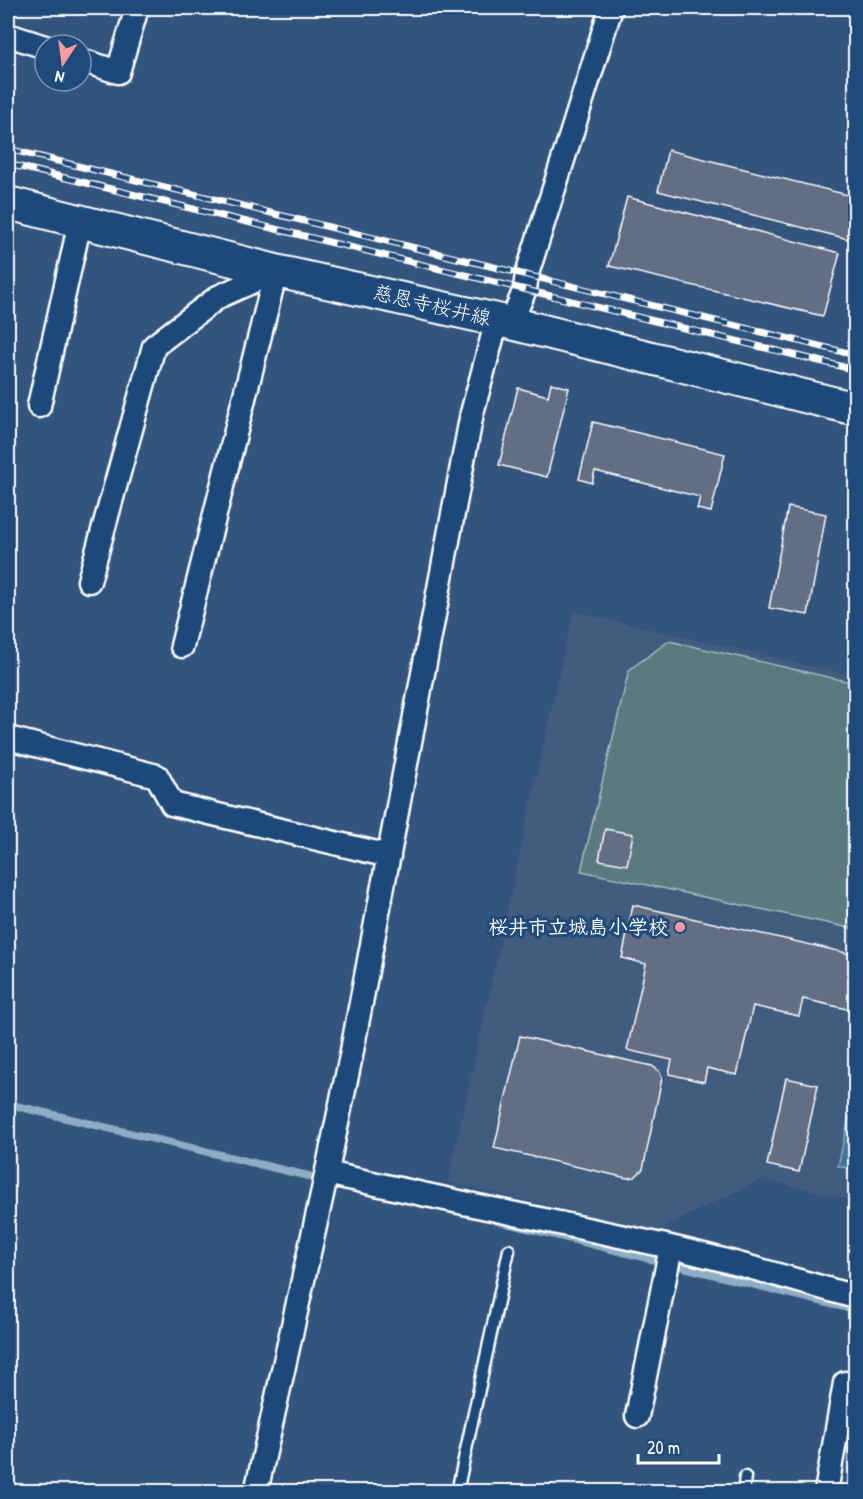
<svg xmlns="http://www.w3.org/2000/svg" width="863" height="1499" viewBox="0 0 863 1499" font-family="'Patrick Hand','Klee One',sans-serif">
	<rect width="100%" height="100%" fill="#33547d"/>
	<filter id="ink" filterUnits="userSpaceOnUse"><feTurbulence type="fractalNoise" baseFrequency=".0167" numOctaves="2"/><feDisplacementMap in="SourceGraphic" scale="12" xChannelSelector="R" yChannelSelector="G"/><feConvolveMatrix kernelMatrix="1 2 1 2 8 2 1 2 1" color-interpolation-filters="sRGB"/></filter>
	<g filter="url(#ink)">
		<path fill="#415c7f" d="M573,611L855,676V1201L762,1179L656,1231L448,1182Z"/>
		<path fill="#5a7a7f" stroke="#acbcbf" stroke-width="1.5" d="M669,641L855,683V929L581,871L629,670Z"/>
		<path fill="#3f7799" stroke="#8cadc2" stroke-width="1.5" d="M849,1117L855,1118V1170L838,1166Z"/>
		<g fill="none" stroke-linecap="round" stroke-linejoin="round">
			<path stroke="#8cadc2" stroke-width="8" d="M8,1104L325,1180
				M498,1221L856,1310"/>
		</g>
		<path fill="#636d83" stroke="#fff" stroke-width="1.5" d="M668,150L856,197V241L658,191Z
			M627,197L840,253L823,316L609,266Z
			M551,383L569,388L547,477L499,465L518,388L548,396Z
			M593,422L725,454L711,512L697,509L700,497L595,471L592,483L579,479Z
			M788,507L826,514L808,615L769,608Z
			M605,829L633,834L627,865L599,860Z
			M633,905L856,955V1011L803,999L799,1016L753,1006L737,1075L707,1068L704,1082L669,1074L672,1060L627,1050L646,964L622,958Z
			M520,1036L652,1066L659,1071L662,1078L643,1169L635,1177L627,1178L494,1148Z
			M786,1078L818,1085L799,1172L767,1165Z"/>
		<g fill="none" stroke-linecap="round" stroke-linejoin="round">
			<g stroke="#fff" stroke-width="15">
				<path id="lane" d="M457,1492L509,1250
					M743,1492L745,1477"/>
			</g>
			<g stroke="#fff" stroke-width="27">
				<path id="street" d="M8,35L45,47
					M81,60L118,72L137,8
					M511,323L525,289L527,274L611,8
					M39,406L80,222
					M89,581L154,346L218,297L276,271L182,646
					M8,738L157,776L172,804L389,856
					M327,1173C441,1199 556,1222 670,1247C733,1261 794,1280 856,1297
					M637,1416L671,1247
					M256,1492L323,1190L351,1056L472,413L497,320
					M826,1492L845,1383"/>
			</g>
			<g stroke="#fff" stroke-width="36">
				<path id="secondary" d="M8,203L276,271L511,323L856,409"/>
			</g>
			<use href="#lane" stroke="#1f4a7a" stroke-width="10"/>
			<use href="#street" stroke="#1f4a7a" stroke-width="22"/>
			<use href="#secondary" stroke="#1f4a7a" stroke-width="32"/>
			<g stroke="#fff" stroke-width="7">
				<path id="rail" d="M8,149L856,355
					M8,164L856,370"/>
			</g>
			<use href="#rail" stroke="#1f4a7a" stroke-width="4.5" stroke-dasharray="14" stroke-linecap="butt"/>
		</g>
	</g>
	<circle fill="#ff9aa2" stroke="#1f4a7a" stroke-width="2" cx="680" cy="927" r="6"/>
	<g text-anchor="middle" stroke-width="6" stroke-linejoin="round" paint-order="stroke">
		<g font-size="20" fill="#fff" stroke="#1f4a7a">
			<text transform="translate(432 305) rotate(13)" y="7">慈恩寺桜井線</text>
		</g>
		<g font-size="20" font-weight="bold" fill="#fff" stroke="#1f4a7a" text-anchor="end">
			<text x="668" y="934">桜井市立城島小学校</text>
		</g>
	</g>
	<rect width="863" height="1499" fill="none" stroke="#1f4a7a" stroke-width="30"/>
	<rect x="15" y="15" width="833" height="1469" fill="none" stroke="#fff" stroke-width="2" filter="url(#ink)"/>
	<g transform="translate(63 63) rotate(193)"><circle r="28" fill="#1f4a7a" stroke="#7992af" stroke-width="1.5"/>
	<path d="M0-4.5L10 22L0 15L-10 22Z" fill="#ff9aa2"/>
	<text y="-9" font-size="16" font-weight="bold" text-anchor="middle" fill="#ffffff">N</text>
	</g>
	<path d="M638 1454v9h81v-9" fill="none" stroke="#ffffff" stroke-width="3"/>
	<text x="647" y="1454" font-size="18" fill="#ffffff" stroke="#1f4a7a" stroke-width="4.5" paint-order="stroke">20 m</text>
</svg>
